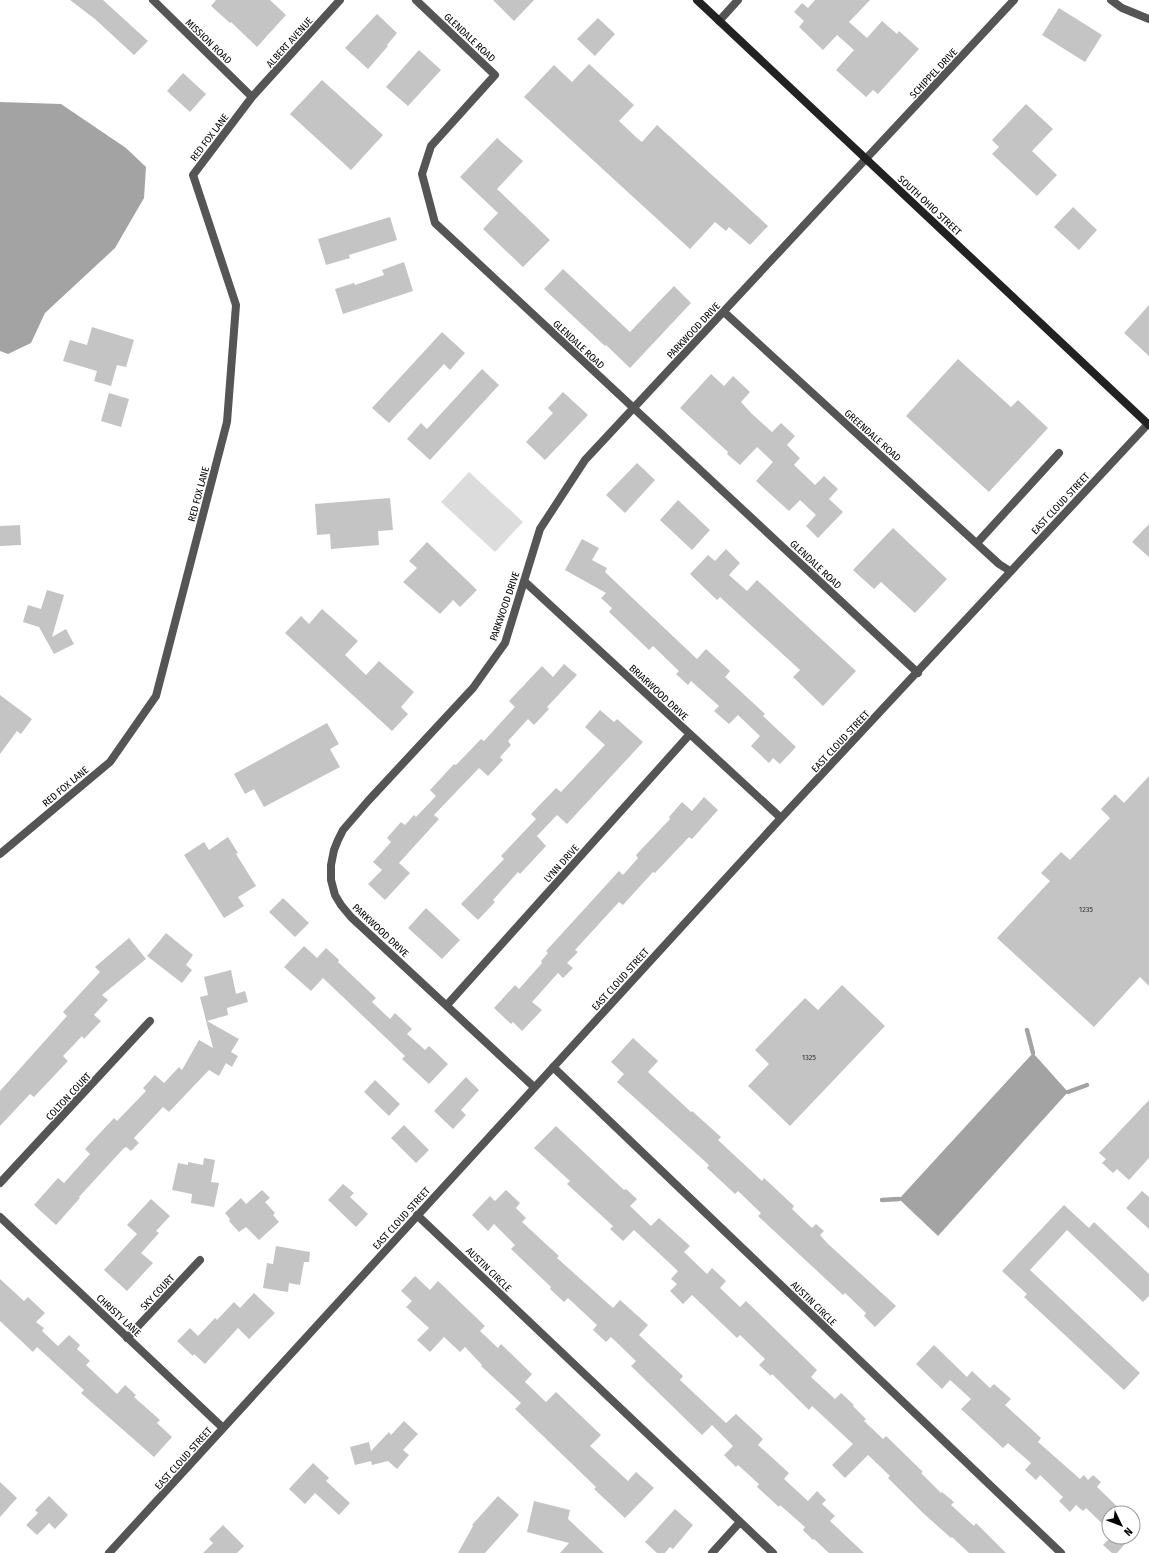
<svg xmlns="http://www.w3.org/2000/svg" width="1149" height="1553" viewBox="0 0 1149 1553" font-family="'Fira Sans Condensed',sans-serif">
	<rect width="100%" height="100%" fill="#fff"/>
	<path fill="#dcdcdc" d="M469,472L523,522L495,552L441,502Z"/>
	<path fill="#a3a3a3" d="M0,102L61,104L126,148L146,167L144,198L115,248L45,313L31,343L8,354L0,351Z
		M1033,1053L1068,1092L938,1236L899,1199Z"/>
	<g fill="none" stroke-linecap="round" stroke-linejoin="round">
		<path stroke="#a3a3a3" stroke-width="4.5" d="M1027,1030L1033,1053
			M1068,1092L1087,1085
			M882,1200L899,1199"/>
	</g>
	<path fill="#c4c4c4" d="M70,0H103L148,41L134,55L95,19Z
		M216,0H270L286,15L257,47L231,22L230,23L211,6Z
		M493,0H534L514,21Z
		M815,0H870L849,22L867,38L882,21L897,34L899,31L919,49L878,94L873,90L866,97L836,70L854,50L837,35L823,50L799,27L804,21L794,12L802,3L808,8Z
		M1059,8L1102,35L1085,62L1042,35Z
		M377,14L397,33L387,45L388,46L368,69L345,48Z
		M598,18L615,34L595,56L577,39Z
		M419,50L441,70L408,106L386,87Z
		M589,64L634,105L619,121L637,138L642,142L657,125L768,226L750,245L729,227L726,231L715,222L690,249L524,97L554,65L572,82Z
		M183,73L206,94L190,112L167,91Z
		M322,80L383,135L351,170L290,114Z
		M1026,104L1053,129L1032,151L1057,175L1037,196L992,154L999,147L992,140Z
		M497,138L523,161L497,189L550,240L523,267L483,229L498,213L460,177Z
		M1073,207L1097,230L1079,250L1054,227Z
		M390,217L397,240L349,255L350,258L326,265L318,239Z
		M404,262L413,291L343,314L335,289L354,283L355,285L384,275L382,270Z
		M563,269L630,332L674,286L691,303L630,368L606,345L605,346L544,289Z
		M1149,305V356L1124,333Z
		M92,327L134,340L126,367L117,365L111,386L94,381L97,371L63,361L70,340L87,345Z
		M442,332L465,353L450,370L444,364L389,423L372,408Z
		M958,359L1011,407L1018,400L1048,428L989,492L906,416Z
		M482,369L499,385L430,460L407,439L421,423L427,429Z
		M711,374L724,386L733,376L750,392L741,402L752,414L772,432L781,423L795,436L787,445L800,458L794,465L815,485L824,476L838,489L829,499L843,512L818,538L806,526L816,515L800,500L789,511L756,481L773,462L757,447L740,465L727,454L728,452L680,408Z
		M563,392L588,415L545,460L526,442L553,413L548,408Z
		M109,393L129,399L121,427L101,421Z
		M637,463L655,480L625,513L606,495Z
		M390,498L393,530L378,531L379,545L331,549L330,534L317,535L315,504Z
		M678,500L710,530L692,550L660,520Z
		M1149,524V557L1132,542Z
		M20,525L21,545L0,546V526Z
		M893,528L947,579L915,613L881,582L874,589L853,570Z
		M582,539L599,548L592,560L607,568L605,572L697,659L706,649L730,671L725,677L765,714L763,716L796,747L780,764L773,758L769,763L751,746L760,736L738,715L729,724L714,711L719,706L691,681L688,685L676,674L679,671L653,646L649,650L609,612L612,608L601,598L606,593L565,570Z
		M427,542L477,590L460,607L453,600L440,614L403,582L417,568L409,561Z
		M726,549L740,563L729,575L747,591L757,580L856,671L823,706L793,677L800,670L720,597L717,600L690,574L708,555L715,561Z
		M47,590L64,595L52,637L66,629L74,644L54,654L39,627L23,622L28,605L41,609Z
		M322,609L358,641L345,655L366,675L379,661L414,692L401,707L408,714L392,731L285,633L301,616L309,624Z
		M564,664L577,675L547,707L549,709L534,725L528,719L508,741L511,745L500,757L503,760L488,776L479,768L434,815L439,819L399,863L410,873L385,900L368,884L382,870L373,862L391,842L387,838L401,822L405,825L414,815L416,817L436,796L430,790L454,764L456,765L481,739L484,741L515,707L509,701L542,666L553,677Z
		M0,695L32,719L21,734L17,731L0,754Z
		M600,710L614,722L617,719L643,742L567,824L557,815L537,836L546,846L520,874L518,872L493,900L495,902L478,920L461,904L504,859L501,856L536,819L531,814L556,788L561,792L605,745L585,727Z
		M327,723L339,744L330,749L340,767L264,807L254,789L245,794L234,774Z
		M1149,776V986L1140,977L1094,1027L997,938L1050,881L1041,873L1061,852L1070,860L1110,818L1101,809L1115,794L1124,803Z
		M704,797L718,810L692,839L689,837L655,873L653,872L623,905L619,902L575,950L578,952L567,963L573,968L563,978L558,973L532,1002L542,1010L522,1031L513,1022L511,1024L494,1008L515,985L519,989L542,963L541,961L548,953L546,951L619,871L623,875L638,858L636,855L670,819L669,817L682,802L692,811Z
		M228,837L238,853L236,854L256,886L238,897L244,906L224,918L184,855L204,842L209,850Z
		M283,898L309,923L295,937L269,912Z
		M426,908L460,940L442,959L408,928Z
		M166,933L193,955L186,965L192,970L182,983L147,956Z
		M129,938L146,959L102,995L108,1000L94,1015L101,1021L84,1039L82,1036L63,1056L68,1061L34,1097L30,1094L0,1126V1091L67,1016L63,1012L100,972L95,967Z
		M304,946L317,958L326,948L339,960L338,962L376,998L372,1002L390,1019L395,1013L412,1029L407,1034L425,1050L429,1046L448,1064L429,1084L402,1059L405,1056L323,978L311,991L284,967Z
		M231,970L236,994L245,991L248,1002L227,1008L228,1015L207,1021L239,1039L231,1052L238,1056L232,1067L226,1063L219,1076L209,1070L169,1112L163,1107L134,1138L139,1143L131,1151L126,1147L123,1149L79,1197L80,1198L56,1225L34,1205L58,1178L64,1183L90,1154L85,1149L114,1118L117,1121L146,1091L143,1088L155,1075L164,1083L179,1067L182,1070L199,1040L213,1048L200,997L208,995L204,977Z
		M842,985L885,1026L790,1126L748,1086L769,1064L755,1050L805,998L818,1010Z
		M633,1038L658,1061L648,1072L691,1112L692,1111L721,1137L718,1140L762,1181L764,1178L794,1206L792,1209L812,1228L816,1224L824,1231L820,1235L827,1243L896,1306L875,1327L864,1316L866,1313L845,1293L843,1295L758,1216L761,1213L738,1191L735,1194L707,1168L709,1165L617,1082L624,1074L611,1062Z
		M466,1077L479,1090L461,1110L466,1115L453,1129L434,1111Z
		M375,1080L400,1104L389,1116L364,1092Z
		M1149,1100V1158L1129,1180L1117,1169L1113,1173L1102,1163L1106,1159L1099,1153Z
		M404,1125L429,1150L416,1163L391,1138Z
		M556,1126L624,1190L626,1189L637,1199L630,1206L651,1226L659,1218L690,1246L684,1252L707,1274L712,1268L726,1281L720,1288L740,1307L746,1301L817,1370L811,1377L835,1399L841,1393L854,1405L853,1406L866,1419L864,1421L883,1439L886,1436L923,1472L921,1473L941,1493L942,1492L954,1502L951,1505L974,1526L976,1523L1006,1553H969L952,1537L951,1538L923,1513L888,1478L890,1476L868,1455L845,1478L832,1465L853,1444L812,1406L809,1410L772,1374L771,1376L759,1365L765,1359L740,1335L737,1338L692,1295L683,1304L670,1291L677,1284L671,1279L678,1271L634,1230L623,1241L610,1229L613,1226L567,1184L570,1181L534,1148Z
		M204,1158L215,1160L211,1182L219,1183L214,1207L191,1203L192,1194L172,1190L178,1163L188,1165V1162L203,1165Z
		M343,1184L354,1193L350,1197L368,1214L356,1227L328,1200Z
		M262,1190L270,1198L265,1202L275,1213L273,1215L279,1222L259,1240L246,1227L239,1232L229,1221L230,1219L225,1213L241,1198L246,1204Z
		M506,1190L520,1203L516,1208L526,1218L522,1222L559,1256L557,1258L613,1308L620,1300L648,1325L639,1335L683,1376L680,1380L726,1423L736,1414L763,1439L758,1445L789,1473L784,1479L808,1501L817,1491L826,1500L822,1504L835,1516L830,1521L864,1553H829L814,1539L813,1540L803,1530L805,1527L780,1505L779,1507L757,1487L759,1484L738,1465L736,1467L724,1455L733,1446L712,1425L702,1435L631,1366L636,1361L611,1337L606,1342L593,1330L597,1325L568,1298L564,1302L550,1289L551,1287L511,1249L515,1245L494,1224L488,1231L472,1215L490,1196L495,1201Z
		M1142,1191L1149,1197V1229L1126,1208Z
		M151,1199L170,1216L156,1231L159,1233L141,1253L153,1263L127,1291L104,1270L137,1234L127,1225Z
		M1064,1205L1089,1228L1094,1222L1149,1274V1296L1143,1302L1067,1230L1030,1270L1140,1373L1124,1390L1024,1297L1027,1294L1002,1271Z
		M276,1246L310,1252L309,1262H304L300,1285L289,1283L288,1292L263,1288L267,1263L273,1264Z
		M415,1276L430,1290L438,1281L485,1326L480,1331L498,1348L501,1344L532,1374L525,1382L546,1402L556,1392L601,1435L590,1446L628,1481L636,1472L654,1488L625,1518L594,1489L596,1487L515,1409L521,1403L481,1366L482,1365L465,1347L460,1352L444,1337L430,1352L417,1340L429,1328L406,1307L412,1301L401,1291Z
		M0,1279L24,1301L28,1297L45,1313L36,1322L44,1328L42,1331L58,1346L69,1335L80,1345L77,1349L90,1361L86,1365L117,1394L125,1385L136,1395L134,1397L160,1420L157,1423L172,1437L154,1457L81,1393L84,1390L37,1347L33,1352L0,1321Z
		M254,1293L275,1313L249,1339L238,1328L205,1364L194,1354L193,1356L177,1341L190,1328L198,1336L215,1318L217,1320L234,1302L240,1308Z
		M934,1345L967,1377L972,1371L990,1388L994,1384L1011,1399L1005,1405L1041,1438L1038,1442L1080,1479L1084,1475L1088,1480L1093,1475L1101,1482L1097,1487L1124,1513H1109V1530L1086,1508L1083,1511L1076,1505L1070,1512L1059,1501L1063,1497L1040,1475L1036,1480L1025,1470L1031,1463L1008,1443L1003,1448L961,1409L971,1399L950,1380L942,1389L916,1364Z
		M404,1421L418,1434L403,1450L409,1455L397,1469L388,1461L372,1465L371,1461L355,1465L350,1447L369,1442L371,1451L389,1432L391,1435Z
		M313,1463L329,1478L326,1481L350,1503L339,1515L315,1493L305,1504L289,1489Z
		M0,1482L17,1498L0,1517Z
		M49,1496L68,1515L55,1529L49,1523L37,1535L26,1525L38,1513L35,1510Z
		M498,1496L519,1515L485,1553H458L473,1526L472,1525Z
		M534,1501L570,1510L568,1519L604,1553H560L569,1543L527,1532Z
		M675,1509L693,1525L673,1549L670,1547L665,1553H657L645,1542Z
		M223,1525L244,1546L237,1553H203L213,1543L209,1539Z
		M1111,1537H1131L1117,1553H1112L1103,1545Z"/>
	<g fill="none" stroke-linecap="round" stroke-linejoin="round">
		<path stroke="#555" stroke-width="8" d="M153,0L252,97
			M416,0L495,75L431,146L422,174L435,223L918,673
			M1111,0L1122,8L1149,19
			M719,21L738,0
			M724,312L999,564L1010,571
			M977,543L1059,453
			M524,581L781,818
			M0,854L110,762L156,696L227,422L236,305L193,175L252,97L340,0
			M447,1005L690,734
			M553,1067L1061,1553
			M534,1087L351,917L341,905L335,895L331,880V865L334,850L338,840L343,830L368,801L473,688L505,643L540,529L585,460L1014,0
			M0,1183L150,1021
			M417,1215L773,1553
			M0,1217L223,1428
			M127,1338L200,1260
			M109,1553L781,818L1148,424
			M712,1553L740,1522"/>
		<path stroke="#222" stroke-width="8" d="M697,0L1149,425"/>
	</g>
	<g text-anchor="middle" stroke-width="3" stroke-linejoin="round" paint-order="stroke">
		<g font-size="8" fill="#313131">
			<text x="1086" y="912">1235</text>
			<text x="809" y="1060">1325</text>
		</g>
		<g font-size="10" fill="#000" stroke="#fff">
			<text transform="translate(470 37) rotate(43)" y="4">GLENDALE ROAD</text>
			<text transform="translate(209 41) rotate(44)" y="4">MISSION ROAD</text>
			<text transform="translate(289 42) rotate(-48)" y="4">ALBERT AVENUE</text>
			<text transform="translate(933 73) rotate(-47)" y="4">SCHIPPEL DRIVE</text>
			<text transform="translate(209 137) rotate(-53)" y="4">RED FOX LANE</text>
			<text transform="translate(930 205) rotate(43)" y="4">SOUTH OHIO STREET</text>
			<text transform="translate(693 330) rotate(-47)" y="4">PARKWOOD DRIVE</text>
			<text transform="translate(579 344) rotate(43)" y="4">GLENDALE ROAD</text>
			<text transform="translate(873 435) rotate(42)" y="4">GREENDALE ROAD</text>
			<text transform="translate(198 494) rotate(-75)" y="4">RED FOX LANE</text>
			<text transform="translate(1060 503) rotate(-47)" y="4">EAST CLOUD STREET</text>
			<text transform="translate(816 564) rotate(43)" y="4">GLENDALE ROAD</text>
			<text transform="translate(504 606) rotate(-71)" y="4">PARKWOOD DRIVE</text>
			<text transform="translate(659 692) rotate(43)" y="4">BRIARWOOD DRIVE</text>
			<text transform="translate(840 741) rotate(-47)" y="4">EAST CLOUD STREET</text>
			<text transform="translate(65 786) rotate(-40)" y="4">RED FOX LANE</text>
			<text transform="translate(561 863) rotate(-48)" y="4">LYNN DRIVE</text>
			<text transform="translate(381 930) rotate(43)" y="4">PARKWOOD DRIVE</text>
			<text transform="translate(620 979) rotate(-48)" y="4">EAST CLOUD STREET</text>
			<text transform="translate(68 1096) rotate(-47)" y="4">COLTON COURT</text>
			<text transform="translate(401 1218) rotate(-48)" y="4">EAST CLOUD STREET</text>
			<text transform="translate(489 1269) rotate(44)" y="4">AUSTIN CIRCLE</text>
			<text transform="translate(157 1292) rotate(-47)" y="4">SKY COURT</text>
			<text transform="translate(814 1303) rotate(44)" y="4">AUSTIN CIRCLE</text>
			<text transform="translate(119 1315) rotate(43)" y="4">CHRISTY LANE</text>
			<text transform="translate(183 1458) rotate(-48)" y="4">EAST CLOUD STREET</text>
		</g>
	</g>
	<g transform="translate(1121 1525) rotate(133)"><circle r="19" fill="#ffffff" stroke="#999999"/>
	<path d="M0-3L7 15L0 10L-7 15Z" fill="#000000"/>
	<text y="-6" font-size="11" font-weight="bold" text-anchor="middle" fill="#000000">N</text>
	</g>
</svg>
